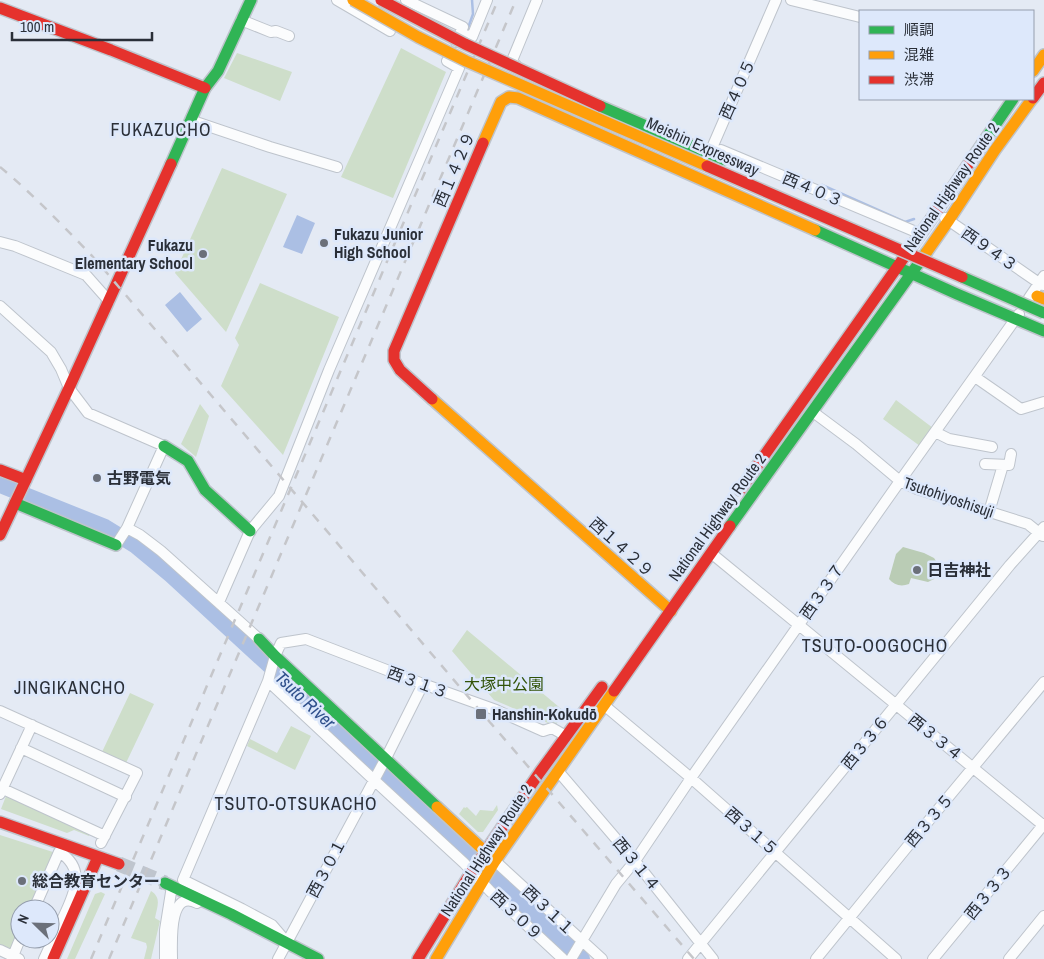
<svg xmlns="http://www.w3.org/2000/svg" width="1044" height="959" viewBox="0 0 1044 959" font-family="'Archivo Narrow','Noto Sans JP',sans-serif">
	<rect width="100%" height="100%" fill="#e4eaf4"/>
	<path fill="#cedeca" d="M401,48L446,72L393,198L341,177Z
		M237,53L292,72L280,101L224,78Z
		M222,168L287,194L226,332L175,273Z
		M260,283L339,317L283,455L221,386L239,345L235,338Z
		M896,400L933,428L920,446L883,419Z
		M200,404L209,416L196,457L181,444Z
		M467,630L565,712L555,726L494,700L452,651Z
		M130,693L154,704L126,763L102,752Z
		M291,726L311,736L295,770L247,746L250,739L277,753Z
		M6,796L91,832L89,836L74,830L67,833L1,809Z
		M497,805L498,810L483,832H478L459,814L464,807L465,808L467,807L476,816L480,810L493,811Z
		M0,835L56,853L31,909H20C20,923 23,942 9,950L0,946Z
		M151,891C162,898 157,907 155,918L160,921L151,959H144L147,947L146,943L131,938Z
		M101,892L105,894L75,959H67L95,894Z"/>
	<path fill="#baccb5" d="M903,547L924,553L934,558L940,567L934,579L928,582L911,578L909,584C901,587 894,585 889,579L896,554Z"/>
	<path fill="#abbfe4" d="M297,215L315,223L302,254L283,247Z
		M180,292L202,319L187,332L165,305Z"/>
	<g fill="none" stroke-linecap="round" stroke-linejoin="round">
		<path stroke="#abbfe4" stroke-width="2.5" d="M467,31L473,14L472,0
			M822,185L905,222L914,219"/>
		<path stroke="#abbfe4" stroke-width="16" d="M0,485L105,527L136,546L171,575L323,715L582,959"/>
		<path stroke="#bfc5ce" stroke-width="15" stroke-dasharray="15 8" stroke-linecap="butt" d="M119,864L165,883"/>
		<g stroke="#bec4cc" stroke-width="12">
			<path id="street" d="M337,0L390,31
				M406,0L463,27L456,42
				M791,0L860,17
				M241,20L271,32L276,31L289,36
				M460,33L472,37L487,0
				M516,65L511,63L537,0
				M190,120L270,147L337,167
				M721,150L921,234
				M708,157L776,0
				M945,218L1039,283L1044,285
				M0,242L15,246L86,275L109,301
				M1029,298L1044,276
				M0,306L51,352L61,369L69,388L88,413L164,446L127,528L116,545
				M975,377L1021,409L1044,402
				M813,412L856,444L900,481L917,489L1028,524L1043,536
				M935,432L949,439L992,447
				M985,464L1009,465L1011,454
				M989,512L1003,465
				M127,528L140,535L161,551L259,639
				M711,553L1044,826
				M219,602L250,531L279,496L329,370L459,68L447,61
				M268,681L374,780L464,863L490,891L563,959
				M605,706L691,778L896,959
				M0,711L137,773L101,843
				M21,748L126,797
				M558,771L635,861L713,959
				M3,789L105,836
				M0,794L32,725
				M495,861L602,959
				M34,909L59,852C88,869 73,897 62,920C56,933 50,946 44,959
				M284,939L272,925L242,909L183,880L268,681L275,656L281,643L306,639L423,684L496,710L543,731L552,728L566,736
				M0,950L19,959
				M13,956L20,939
				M165,959V930L172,886
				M172,959C172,944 168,888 197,903
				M278,959L386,758L423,684
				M571,959L616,884L635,861L691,778L900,481L1019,314
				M688,959L1010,565L1044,527
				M816,959L916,836L1044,682
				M933,959L1044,824
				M1009,959L1044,916"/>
		</g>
		<g stroke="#bec4cc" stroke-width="14">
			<path id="fast" d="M974,156L1013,99
				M171,164L205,88L218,71L251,0
				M815,230L957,294L1044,331
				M164,446L188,461L205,490L250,531
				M15,503L116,545
				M730,526L926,253
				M259,639L275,656L437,807
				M165,883L231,914L318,959"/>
		</g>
		<g stroke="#bec4cc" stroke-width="14">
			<path id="slow" d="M1033,71L1044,55
				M483,143L501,102L509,97L518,98L815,230
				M926,253L949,220L995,150L1032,99
				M1037,296L1044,299
				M432,399L671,611
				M437,807L492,858
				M436,959L495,861L614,691"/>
		</g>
		<g stroke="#bec4cc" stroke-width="14">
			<path id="jam" d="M0,8L111,50L205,88
				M1033,98L1044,83
				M432,399L400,370L394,360V351L483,143
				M0,470L26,480
				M740,490L936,212L974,156
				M0,535L69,388L171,164
				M614,691L730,526
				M0,822L119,864
				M53,959L98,857
				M418,959L472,871L540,772L602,687"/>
		</g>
		<use href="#street" stroke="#fbfcfd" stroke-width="10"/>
		<use href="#fast" stroke="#30b455" stroke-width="11"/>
		<use href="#slow" stroke="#ff9f0a" stroke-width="11"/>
		<use href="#jam" stroke="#e5322d" stroke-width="11"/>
		<path stroke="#c5c6ca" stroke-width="2.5" stroke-dasharray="9 9" stroke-linecap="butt" d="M0,167C34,195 64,227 95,259L482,713L694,959
			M91,959L498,0
			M109,959L516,0"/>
		<g stroke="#c3c6cb" stroke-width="14" stroke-linecap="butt">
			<path id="fast-bridge" d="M600,106L725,160
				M962,277L1044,313"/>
		</g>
		<g stroke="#c3c6cb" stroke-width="14" stroke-linecap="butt">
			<path id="slow-bridge" d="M353,0L418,37L466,61L707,166"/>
		</g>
		<g stroke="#c3c6cb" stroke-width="14" stroke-linecap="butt">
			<path id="jam-bridge" d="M381,0L465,44L600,106
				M707,166L962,277"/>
		</g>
		<use href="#fast-bridge" stroke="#30b455" stroke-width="11"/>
		<use href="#slow-bridge" stroke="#ff9f0a" stroke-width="11"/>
		<use href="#jam-bridge" stroke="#e5322d" stroke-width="11"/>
	</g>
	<g fill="#6b707a" stroke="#dde8fb" stroke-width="2">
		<circle cx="324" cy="243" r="5"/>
		<circle cx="203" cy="254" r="5"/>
		<circle cx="97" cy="478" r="5"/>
		<circle cx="917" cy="570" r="5"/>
		<rect x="475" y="708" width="12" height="12" rx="2.5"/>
		<circle cx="22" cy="881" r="5"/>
	</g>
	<g text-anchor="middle" stroke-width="5" stroke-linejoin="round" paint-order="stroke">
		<g font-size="16" fill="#2a2f38" stroke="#dde8fb">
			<text transform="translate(737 89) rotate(-66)" y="6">西４０５</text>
			<text transform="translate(703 146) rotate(24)" y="6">Meishin Expressway</text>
			<text transform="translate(454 169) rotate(-67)" y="6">西１４２９</text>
			<text transform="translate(951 187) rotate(-55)" y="6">National Highway Route 2</text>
			<text transform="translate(813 189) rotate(23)" y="6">西４０３</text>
			<text transform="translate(990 249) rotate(35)" y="6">西９４３</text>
			<text transform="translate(949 497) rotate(19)" y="6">Tsutohiyoshisuji</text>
			<text transform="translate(717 517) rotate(-54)" y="6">National Highway Route 2</text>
			<text transform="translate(622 547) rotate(42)" y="6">西１４２９</text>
			<text transform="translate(822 591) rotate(-55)" y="6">西３３７</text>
			<text transform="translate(418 682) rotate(20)" y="6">西３１３</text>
			<text transform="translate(936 737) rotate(39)" y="6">西３３４</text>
			<text transform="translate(865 742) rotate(-51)" y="6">西３３６</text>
			<text transform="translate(929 820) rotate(-50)" y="6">西３３５</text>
			<text transform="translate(752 831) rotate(41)" y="6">西３１５</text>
			<text transform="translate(486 850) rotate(-57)" y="6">National Highway Route 2</text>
			<text transform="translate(637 864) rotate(51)" y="6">西３１４</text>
			<text transform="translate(326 868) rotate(-62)" y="6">西３０１</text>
			<text transform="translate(988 892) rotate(-51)" y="6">西３３３</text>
			<text transform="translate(549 910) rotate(43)" y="6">西３１１</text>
			<text transform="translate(517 915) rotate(43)" y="6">西３０９</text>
		</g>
		<g font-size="16" font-weight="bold" fill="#2a2f38" stroke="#dde8fb" text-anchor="start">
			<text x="334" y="240">Fukazu Junior<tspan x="334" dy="18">High School</tspan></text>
			<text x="193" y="251" text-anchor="end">Fukazu<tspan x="193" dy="18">Elementary School</tspan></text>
			<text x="107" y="484">古野電気</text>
			<text x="927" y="576">日吉神社</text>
			<text x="492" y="720">Hanshin-Kokudō</text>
			<text x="32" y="887">総合教育センター</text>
		</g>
		<g font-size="16" fill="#325308" stroke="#dde8fb">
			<text x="504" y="690">大塚中公園</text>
		</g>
		<g font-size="18" letter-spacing="1" fill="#2a2f38" stroke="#dde8fb">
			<text x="161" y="136">FUKAZUCHO</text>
			<text x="875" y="652">TSUTO-OOGOCHO</text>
			<text x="70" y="694">JINGIKANCHO</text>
			<text x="296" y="810">TSUTO-OTSUKACHO</text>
		</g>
		<g font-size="18" font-style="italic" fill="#31518c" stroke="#dde8fb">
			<text transform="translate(305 700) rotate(43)" y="6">Tsuto River</text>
		</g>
	</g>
	<rect x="859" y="10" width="175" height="90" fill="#dde8fb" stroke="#959ead"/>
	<rect x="869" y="26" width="25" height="8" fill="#30b455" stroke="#959ead"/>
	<text x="904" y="35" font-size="15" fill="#2a2f38">順調</text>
	<rect x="869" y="51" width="25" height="8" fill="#ff9f0a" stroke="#959ead"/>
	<text x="904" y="60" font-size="15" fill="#2a2f38">混雑</text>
	<rect x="869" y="76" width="25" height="8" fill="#e5322d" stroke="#959ead"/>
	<text x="904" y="85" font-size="15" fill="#2a2f38">渋滞</text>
	<g transform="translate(35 924) rotate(293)"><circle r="24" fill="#dde8fb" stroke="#959ead"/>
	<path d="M0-4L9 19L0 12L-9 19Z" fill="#6b707a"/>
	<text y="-8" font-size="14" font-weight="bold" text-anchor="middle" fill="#2a2f38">N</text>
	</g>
	<path d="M12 32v8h140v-8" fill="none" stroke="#2a2f38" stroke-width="2.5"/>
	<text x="20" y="32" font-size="15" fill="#2a2f38" stroke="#dde8fb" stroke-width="4" paint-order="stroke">100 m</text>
</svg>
